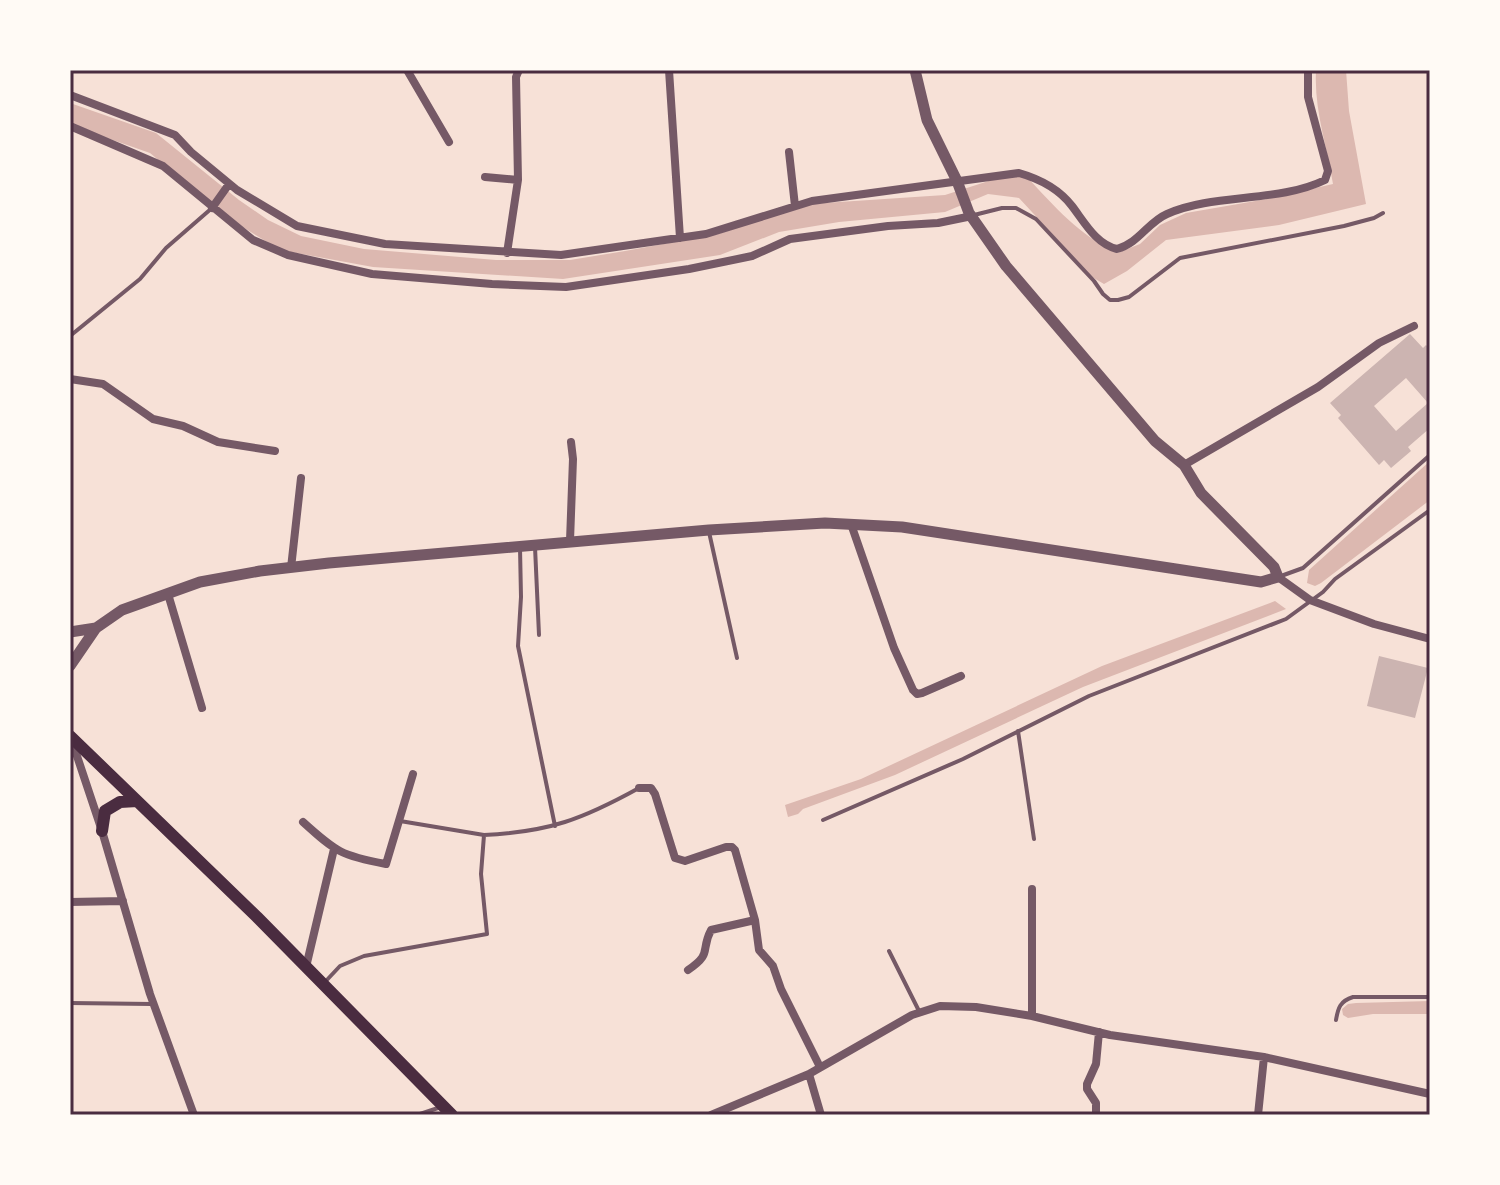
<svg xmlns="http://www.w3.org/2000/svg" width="1500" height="1185" viewBox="0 0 1500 1185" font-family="'Space Grotesk',sans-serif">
	<rect width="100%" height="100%" fill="#f7e1d7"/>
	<path fill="#dcb8b0" d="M1346,70L1349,111L1366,204L1279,225L1166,240L1127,271L1104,284L1092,277L1019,198L988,194L945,212L839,222L779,232L720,255L563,279L373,267L280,250L225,216L150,153L70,125V103L156,133L239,200L268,220L301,236L364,249L496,260H570L625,251L718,234L809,204L945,195L1001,177H1027C1056,208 1078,234 1117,253L1140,244L1160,225L1186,213L1267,199L1333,184C1327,146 1314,110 1316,71Z
		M1430,461V500L1321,583L1315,586L1307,583L1309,570Z
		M1275,601L1286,609L1083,687L895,775L803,809L798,814L788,817L785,805L861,779L1102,666Z
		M1430,1001V1014H1373L1348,1018L1343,1015L1342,1009L1348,1004L1356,1003Z"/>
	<path fill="#ccb4b1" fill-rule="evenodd" d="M1410,334L1423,348L1426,345L1430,349V428L1408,447L1411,451L1391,468L1384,460L1379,465L1338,418L1341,415L1330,403ZM1406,378L1428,403L1396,431L1374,406Z
		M1379,656L1428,668L1415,718L1367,706Z"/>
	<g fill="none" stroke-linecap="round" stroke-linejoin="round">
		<path stroke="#755966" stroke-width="4" d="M974,215L1002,208H1016L1036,219L1094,281L1103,294L1110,300H1118L1129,297L1180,258L1344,226L1374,218L1383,213
			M70,336L140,279L166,248L212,208
			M709,532L737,658
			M535,547L539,635
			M520,548L521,597L518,646L555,826
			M1281,576L1303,568L1430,455
			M1018,731L1034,839
			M823,820L963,759L1089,696L1286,619L1323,592L1335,579L1430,510
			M400,821L484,835
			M889,951L920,1013
			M324,983L340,966L364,956L487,934L481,874L484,835C549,832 583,819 639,788
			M70,1003L152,1004
			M1336,1020C1338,1008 1340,1001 1353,997H1430
			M417,1115L441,1107"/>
		<path stroke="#755966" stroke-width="8" d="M407,70L449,142
			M669,70L680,238
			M70,95L175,135L191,152L237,190L297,226L385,244L561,255L706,234L812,201L1019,173C1040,179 1059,189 1072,206C1085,223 1096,244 1117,249C1139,243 1148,222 1167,214C1214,193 1278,203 1325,180L1328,171L1308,97V70
			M70,126L163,166L253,240L288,255L372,274L492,284L566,287L689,269L752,256L790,239L888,226L938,223L972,216
			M789,152L795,206
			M485,177L518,180L516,77L519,70
			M212,208L229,184
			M507,253L518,180
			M70,379L103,384L153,419L183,426L218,442L275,451
			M1184,465L1318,387L1379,343L1414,326
			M851,524L894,648L913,690L917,694L922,693L961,676
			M570,541L573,459L571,442
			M291,568L301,478
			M1278,577L1310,600L1374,624L1430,639
			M168,594L202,708
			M72,741L102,831L150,994L194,1115
			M639,788H651L655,794L675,858L685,861L726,847H732L735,850L755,920L759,950L773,966L781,989L820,1067
			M303,822C336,852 342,856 386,864L413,774
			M70,902L123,901
			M306,967L334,849
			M688,970C713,953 700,951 711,930L755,920
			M1032,1016V889
			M809,1074L821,1115
			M711,1115L809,1074L912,1015L940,1006L976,1007L1032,1016L1110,1035L1264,1057L1430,1094
			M1096,1115V1103L1087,1089V1084L1096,1064L1099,1032
			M1258,1115L1264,1057"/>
		<path stroke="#755966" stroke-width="11" d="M70,632L96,628
			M70,666L96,628L122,610L200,582L260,571L329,563L709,530L825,523L902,527L1261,582L1278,577L1274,567L1201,493L1184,465L1155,441L1006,266L969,213L957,181L927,120L915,70"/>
		<path stroke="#4a2c40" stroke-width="12" d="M70,736L257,917L452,1115
			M102,831L105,811L120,802L137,801"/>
	</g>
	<rect width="1500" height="1185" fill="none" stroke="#fffaf5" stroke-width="144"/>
	<rect x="72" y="72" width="1356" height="1041" fill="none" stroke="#4a2c40" stroke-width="3"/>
</svg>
